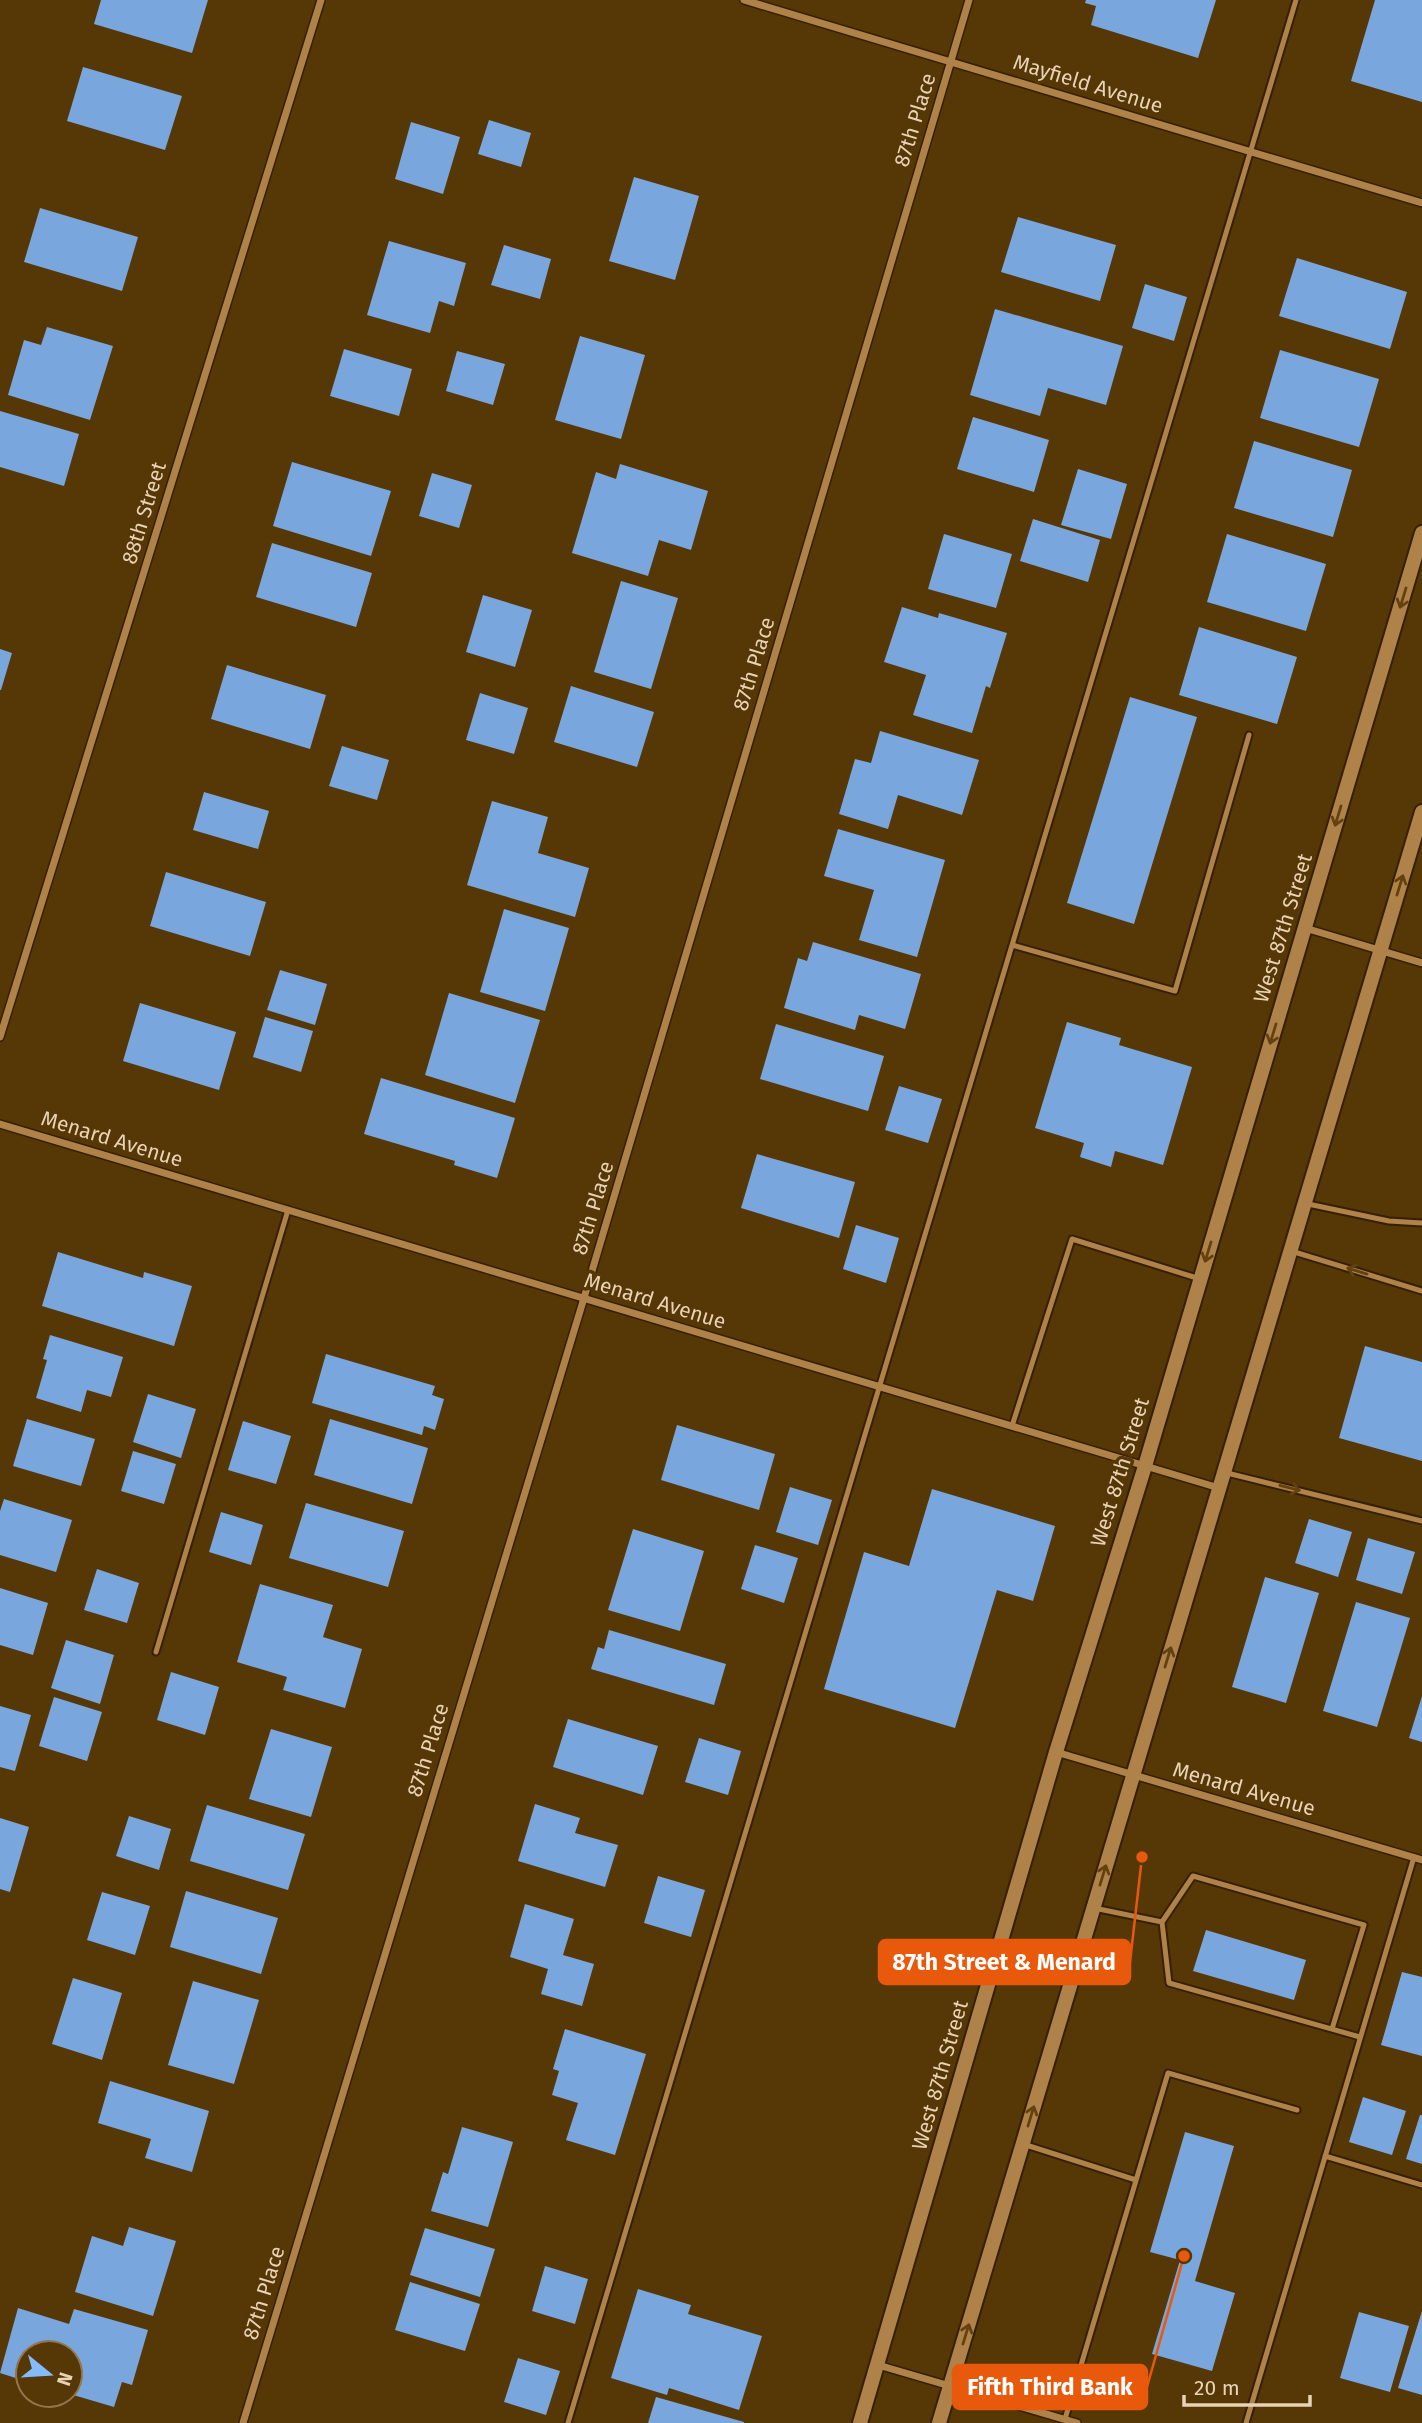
<svg xmlns="http://www.w3.org/2000/svg" width="1422" height="2423" viewBox="0 0 1422 2423" font-family="'Fira Sans',sans-serif">
	<rect width="100%" height="100%" fill="#563706"/>
	<path fill="#79a7dd" d="M101,0H208L192,53L94,24Z
		M1086,0H1216L1198,58L1091,25L1096,6L1085,3Z
		M1375,0H1422V102L1351,81Z
		M83,67L182,96L165,150L67,121Z
		M489,120L531,133L521,167L478,154Z
		M411,122L460,137L443,194L395,179Z
		M634,177L699,196L675,280L609,261Z
		M40,208L138,237L122,291L24,262Z
		M1018,217L1116,245L1100,301L1001,272Z
		M389,241L466,263L454,306L439,301L430,333L367,315Z
		M504,245L551,259L540,299L491,285Z
		M1297,258L1407,292L1390,349L1279,316Z
		M1145,284L1187,297L1174,341L1132,328Z
		M995,309L1123,346L1106,405L1048,388L1040,416L970,395Z
		M47,327L113,346L90,420L8,395L24,340L41,345Z
		M580,336L645,355L621,439L555,420Z
		M344,349L412,369L399,416L330,396Z
		M1280,350L1379,379L1359,447L1260,418Z
		M457,351L505,364L493,405L446,391Z
		M0,411L79,434L64,486L0,467Z
		M973,417L1049,440L1034,492L957,469Z
		M1254,441L1352,470L1333,537L1234,508Z
		M292,462L391,491L371,556L273,526Z
		M620,464L708,491L691,550L659,540L648,576L572,553L596,472L616,479Z
		M1078,469L1127,484L1111,539L1061,525Z
		M432,473L472,485L459,528L419,516Z
		M1033,519L1100,540L1088,582L1020,561Z
		M944,534L1012,554L996,608L928,589Z
		M1227,534L1326,564L1306,631L1207,602Z
		M272,543L372,573L356,627L256,597Z
		M621,581L678,598L651,689L594,672Z
		M483,595L532,610L515,667L466,652Z
		M902,607L938,618L939,613L1007,633L990,688L986,686L972,733L913,715L926,675L884,662Z
		M1199,627L1297,657L1277,724L1179,695Z
		M0,649L12,653L1,690H0Z
		M227,665L326,695L310,749L211,719Z
		M571,686L654,712L637,767L554,742Z
		M480,693L528,708L514,754L466,740Z
		M1130,697L1197,717L1134,924L1067,903Z
		M880,731L979,760L962,815L898,795L888,829L839,814L855,759L871,763Z
		M342,746L389,760L377,800L329,786Z
		M204,792L269,811L258,849L193,830Z
		M492,801L548,817L538,853L589,868L575,917L467,885Z
		M838,829L945,860L917,957L859,940L874,890L824,876Z
		M166,872L266,902L250,956L150,926Z
		M504,909L569,928L545,1011L480,992Z
		M813,942L921,974L905,1029L859,1015L855,1030L784,1008L798,958L807,961Z
		M280,970L327,984L315,1025L267,1010Z
		M449,993L540,1020L515,1103L425,1075Z
		M140,1003L236,1032L219,1090L123,1061Z
		M265,1017L313,1031L301,1072L253,1057Z
		M1067,1022L1121,1038L1119,1045L1192,1067L1163,1165L1115,1151L1111,1167L1080,1157L1084,1143L1035,1128Z
		M776,1024L884,1056L868,1111L760,1079Z
		M381,1078L515,1118L497,1178L454,1165L455,1161L364,1134Z
		M899,1086L942,1099L928,1143L885,1130Z
		M757,1154L855,1182L839,1238L741,1208Z
		M856,1225L899,1238L886,1283L843,1269Z
		M58,1252L143,1278L144,1272L192,1286L174,1346L42,1306Z
		M50,1335L123,1357L111,1397L87,1390L81,1412L36,1398L47,1360L43,1359Z
		M1365,1346L1422,1362V1461L1339,1438Z
		M326,1354L435,1386L432,1395L444,1399L435,1430L424,1426L422,1435L312,1403Z
		M148,1394L196,1409L181,1458L133,1442Z
		M27,1419L95,1439L81,1486L13,1466Z
		M330,1419L428,1448L412,1504L314,1475Z
		M243,1421L291,1436L276,1484L228,1470Z
		M677,1425L775,1454L759,1510L661,1480Z
		M133,1451L176,1464L164,1504L121,1491Z
		M790,1487L832,1500L818,1545L776,1532Z
		M932,1489L1055,1526L1033,1601L997,1590L955,1728L824,1689L864,1552L909,1566Z
		M4,1499L72,1520L56,1572L0,1555V1511Z
		M306,1503L404,1531L388,1587L289,1558Z
		M221,1512L263,1525L251,1565L209,1552Z
		M1309,1519L1352,1532L1338,1577L1295,1563Z
		M633,1529L704,1551L680,1631L608,1610Z
		M1368,1538L1415,1552L1402,1594L1356,1580Z
		M755,1545L798,1558L784,1603L741,1589Z
		M97,1569L139,1583L127,1623L84,1610Z
		M1265,1577L1319,1593L1286,1703L1232,1687Z
		M260,1584L333,1605L323,1637L362,1649L345,1708L283,1690L287,1677L237,1662Z
		M0,1588L48,1603L33,1655L0,1645Z
		M1356,1602L1410,1618L1377,1727L1323,1711Z
		M609,1630L726,1664L714,1705L591,1669L598,1647L604,1649Z
		M66,1640L114,1655L100,1704L51,1688Z
		M171,1672L219,1687L205,1735L157,1720Z
		M1422,1696V1742L1409,1738Z
		M54,1697L102,1712L87,1761L39,1746Z
		M0,1706L31,1715L15,1771L0,1767Z
		M568,1719L658,1746L643,1795L553,1767Z
		M271,1729L332,1747L311,1817L249,1799Z
		M699,1738L741,1751L728,1795L685,1782Z
		M535,1804L580,1818L575,1833L618,1845L605,1887L518,1861Z
		M207,1805L305,1834L288,1890L190,1861Z
		M129,1816L171,1829L159,1870L116,1856Z
		M0,1818L29,1827L10,1892L0,1889Z
		M658,1876L705,1890L691,1937L644,1923Z
		M186,1891L278,1918L261,1974L170,1947Z
		M102,1892L150,1906L135,1955L87,1940Z
		M525,1904L574,1919L563,1955L594,1964L582,2006L541,1994L548,1969L510,1957Z
		M1206,1930L1306,1960L1294,2000L1193,1971Z
		M1402,1972L1422,1977V2056L1381,2045Z
		M73,1978L122,1993L102,2060L52,2044Z
		M193,1981L259,2000L234,2084L168,2065Z
		M565,2029L646,2054L615,2155L566,2140L578,2103L552,2095L559,2071L553,2069Z
		M110,2081L209,2111L192,2172L145,2158L151,2139L98,2123Z
		M1363,2097L1406,2111L1392,2155L1349,2142Z
		M1420,2115H1422V2164L1406,2159Z
		M462,2127L513,2142L488,2227L431,2211L443,2172L448,2174Z
		M1185,2132L1234,2146L1195,2281L1235,2293L1212,2371L1152,2354L1180,2260L1150,2252Z
		M129,2227L176,2241L153,2316L75,2292L92,2236L123,2246Z
		M425,2228L495,2249L480,2297L410,2275Z
		M545,2266L588,2279L575,2324L532,2311Z
		M410,2282L480,2304L465,2351L395,2330Z
		M638,2289L691,2305L688,2314L762,2336L739,2410L669,2388L667,2395L611,2378Z
		M18,2308L69,2324L74,2309L148,2330L132,2385L122,2382L114,2407L70,2394V2353H28V2382L0,2373Z
		M1422,2311V2395L1398,2388Z
		M1359,2312L1409,2326L1390,2392L1340,2378Z
		M518,2358L560,2371L546,2415L504,2402Z
		M656,2397L744,2422V2423H648Z"/>
	<g fill="none" stroke-linecap="round" stroke-linejoin="round">
		<g stroke="#362001" stroke-width="9">
			<path id="service" d="M1012,945L1175,991L1249,735
				M1308,1204L1389,1221L1422,1223
				M1291,1251L1422,1291
				M1012,1426L1072,1239L1200,1279
				M1227,1473L1422,1521
				M156,1652L288,1210
				M1094,1908L1162,1922L1169,1983L1360,2037
				M1162,1922L1193,1876L1364,1925L1332,2029
				M1023,2144L1136,2180
				M1325,2156L1422,2185
				M1065,2419L1168,2073L1297,2110
				M568,2423L1296,0
				M1246,2423L1414,1857"/>
		</g>
		<g stroke="#362001" stroke-width="10">
			<path id="minor" d="M744,0L1422,203
				M1305,928L1422,963
				M0,1037L321,0
				M0,1124L1219,1488
				M1056,1752L1422,1860
				M878,2365L1077,2423
				M243,2423L584,1298L969,0"/>
		</g>
		<g stroke="#362001" stroke-width="18">
			<path id="secondary" d="M860,2423L1056,1752L1145,1466L1422,533
				M939,2423L1422,812"/>
		</g>
		<use href="#service" stroke="#ae8248" stroke-width="5"/>
		<use href="#minor" stroke="#ae8248" stroke-width="7"/>
		<use href="#secondary" stroke="#ae8248" stroke-width="14"/>
	</g>
	<defs><path id="oneway-shaft" d="M-6 0H5M1.5-3L5.5 0L1.5 3" fill="none" stroke-width="1.6" stroke-linecap="round" stroke-linejoin="round" transform="scale(1.75)"/></defs>
	<g stroke="#634210">
		<use href="#oneway-shaft" transform="translate(1403 598) rotate(107)"/>
		<use href="#oneway-shaft" transform="translate(1338 816) rotate(107)"/>
		<use href="#oneway-shaft" transform="translate(1400 885) rotate(-73)"/>
		<use href="#oneway-shaft" transform="translate(1273 1034) rotate(107)"/>
		<use href="#oneway-shaft" transform="translate(1208 1252) rotate(107)"/>
		<use href="#oneway-shaft" transform="translate(1357 1271) rotate(-163)"/>
		<use href="#oneway-shaft" transform="translate(1290 1488) rotate(14)"/>
		<use href="#oneway-shaft" transform="translate(1168 1657) rotate(-73)"/>
		<use href="#oneway-shaft" transform="translate(1103 1875) rotate(-73)"/>
		<use href="#oneway-shaft" transform="translate(1031 2116) rotate(-73)"/>
		<use href="#oneway-shaft" transform="translate(966 2334) rotate(-73)"/>
	</g>
	<g text-anchor="middle" stroke-width="7" stroke-linejoin="round" paint-order="stroke">
		<g font-size="21" fill="#e9d2b5" stroke="#563706">
			<text transform="translate(1088 84) rotate(17)" y="7">Mayfield Avenue</text>
			<text transform="translate(915 120) rotate(-73)" y="7">87th Place</text>
			<text transform="translate(144 513) rotate(-73)" y="7">88th Street</text>
			<text transform="translate(754 664) rotate(-73)" y="7">87th Place</text>
			<text transform="translate(1283 928) rotate(-73)" y="7">West 87th Street</text>
			<text transform="translate(112 1139) rotate(17)" y="7">Menard Avenue</text>
			<text transform="translate(593 1208) rotate(-73)" y="7">87th Place</text>
			<text transform="translate(655 1301) rotate(17)" y="7">Menard Avenue</text>
			<text transform="translate(1120 1472) rotate(-73)" y="7">West 87th Street</text>
			<text transform="translate(428 1750) rotate(-73)" y="7">87th Place</text>
			<text transform="translate(1244 1789) rotate(16)" y="7">Menard Avenue</text>
			<text transform="translate(940 2075) rotate(-74)" y="7">West 87th Street</text>
			<text transform="translate(264 2293) rotate(-73)" y="7">87th Place</text>
		</g>
	</g>
	<path fill="none" stroke="#e8590c" stroke-width="2.5" d="M1142 1857L1130 1962M1184 2256L1147 2387"/>
	<g fill="#e8590c" stroke="#563706" stroke-width="2.5">
		<circle cx="1142" cy="1857" r="7"/>
		<circle cx="1184" cy="2256" r="7"/>
	</g>
	<g fill="#e8590c" stroke="#e8590c" stroke-width="2.5">
		<rect x="879" y="1940" width="251" height="44" rx="7"/>
		<rect x="953" y="2365" width="194" height="44" rx="7"/>
	</g>
	<g font-size="23" text-anchor="middle" font-weight="bold" fill="#fff">
		<text x="1004" y="1970">87th Street &amp; Menard</text>
		<text x="1050" y="2395">Fifth Third Bank</text>
	</g>
	<g transform="translate(49 2374) rotate(108)"><circle r="33" fill="#563706" stroke="#91754c" stroke-width="2"/>
	<path d="M0-5L12 26L0 18L-12 26Z" fill="#84bcfb"/>
	<text y="-10" font-size="19" font-weight="bold" text-anchor="middle" fill="#e9d2b5">N</text>
	</g>
	<path d="M1184 2395v10h126v-10" fill="none" stroke="#e9d2b5" stroke-width="3.5"/>
	<text x="1194" y="2395" font-size="21" fill="#e9d2b5" stroke="#563706" stroke-width="5" paint-order="stroke">20 m</text>
</svg>
